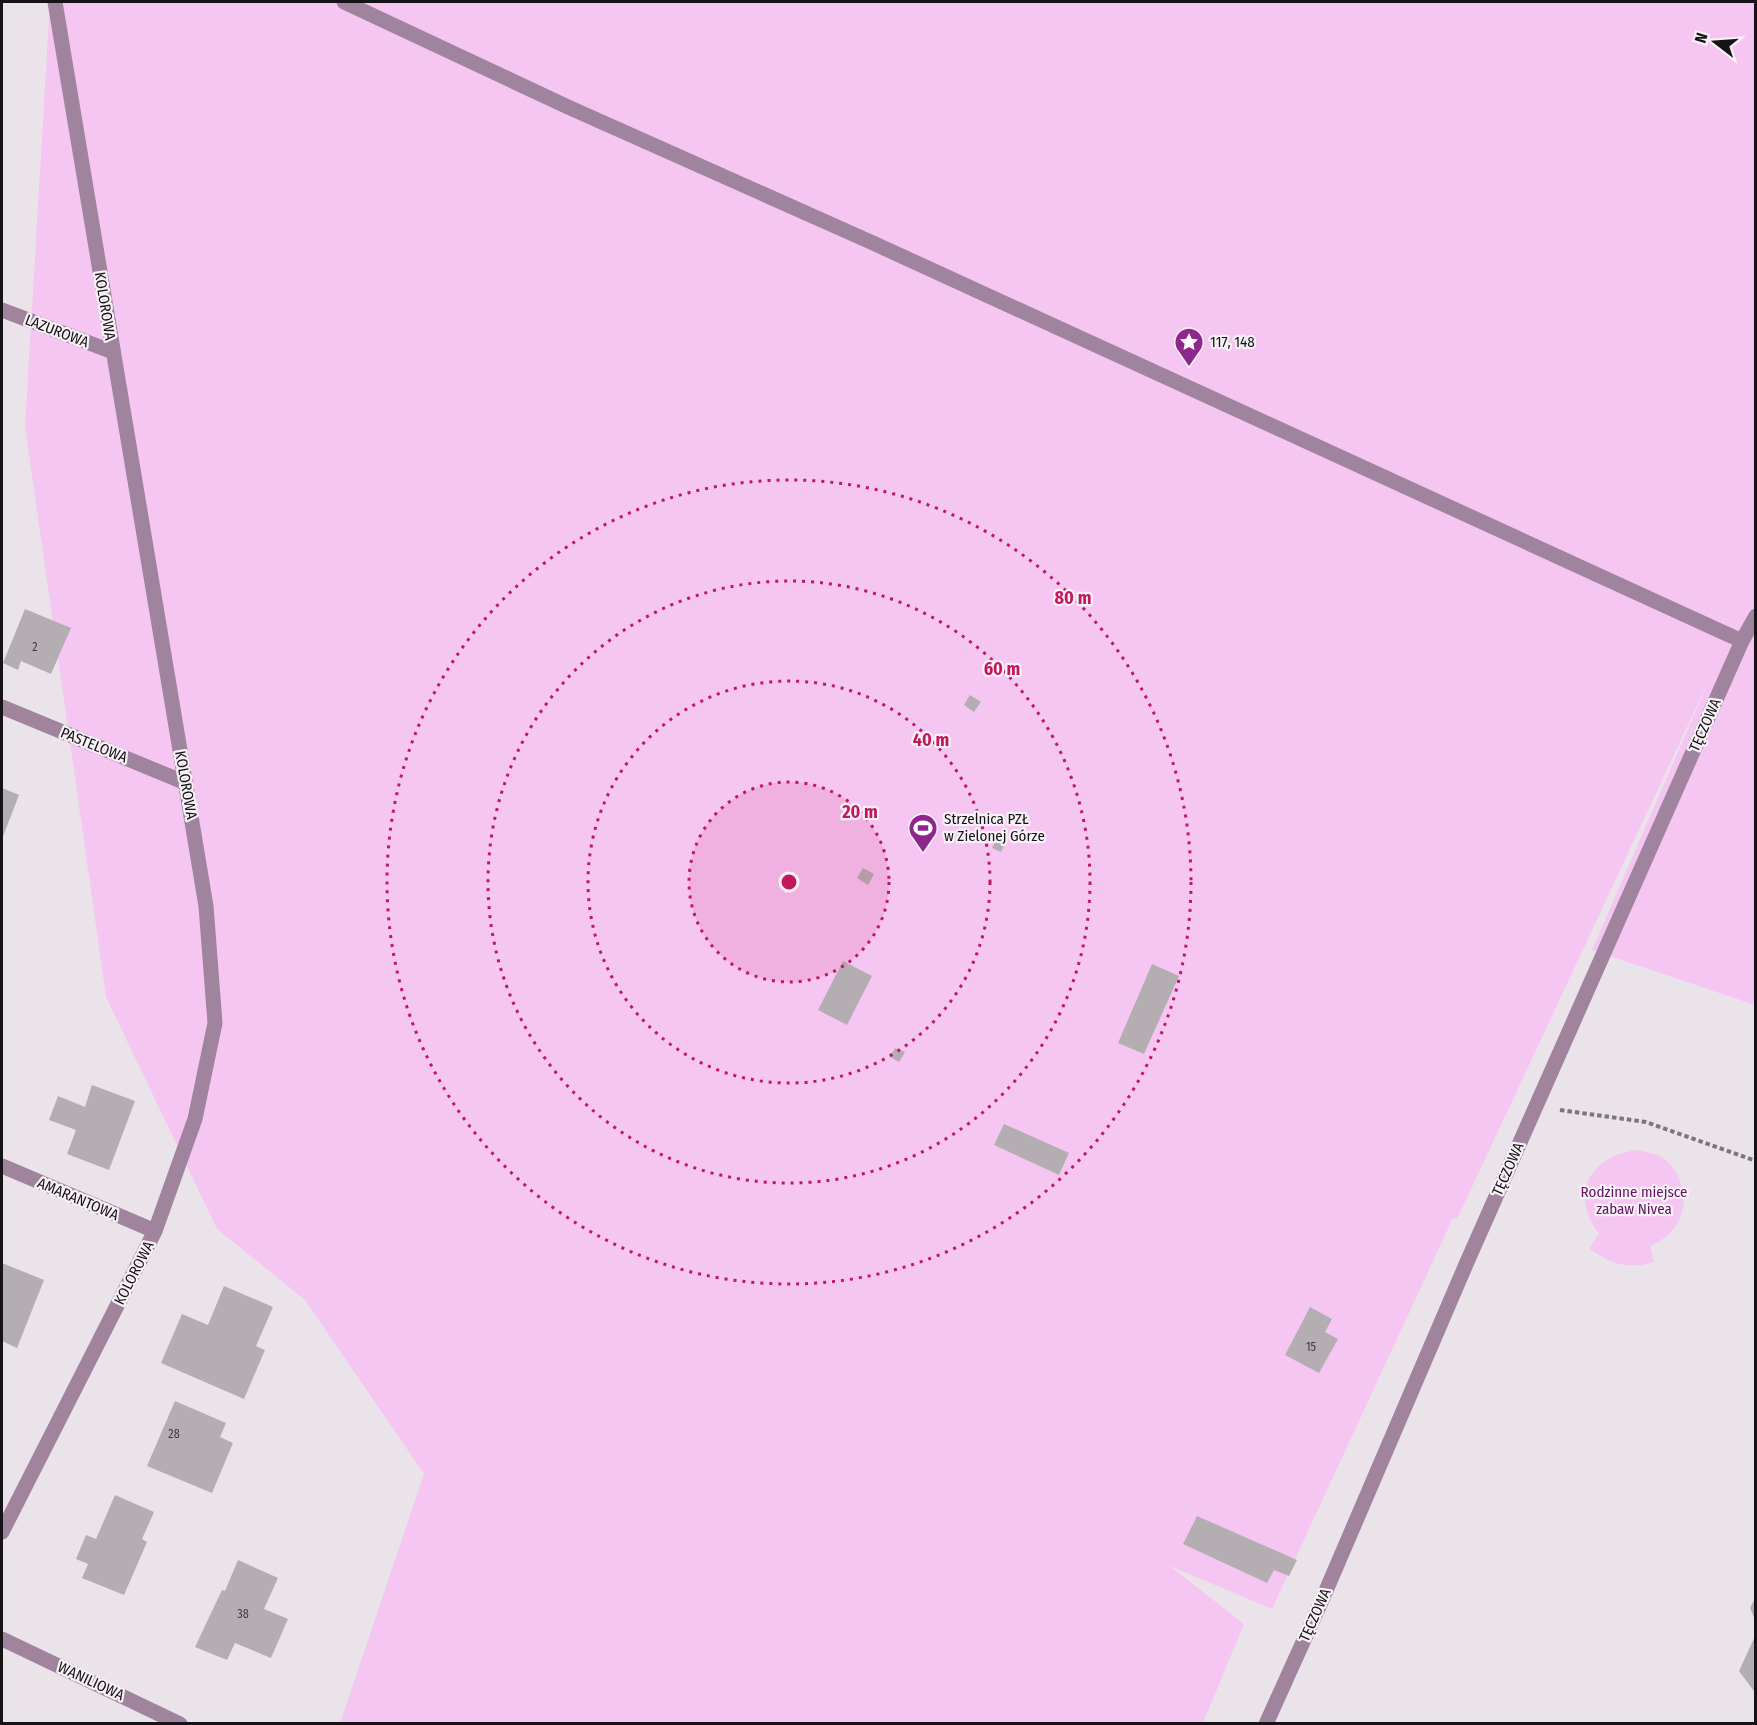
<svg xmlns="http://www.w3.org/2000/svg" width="1757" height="1725" viewBox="0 0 1757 1725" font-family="'Fira Sans Condensed',sans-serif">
	<rect width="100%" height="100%" fill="#eae4ea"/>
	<path fill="#f6c6f3" d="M50,2H1755V1005L1592,950L1710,678L1457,1219L1453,1218L1272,1609L1170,1566L1244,1624L1203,1723H340L424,1474L305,1300L217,1229L106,997L25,426Z
		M1637,1150C1647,1152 1659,1154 1667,1161C1687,1180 1690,1214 1670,1233C1664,1239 1657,1243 1650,1246L1654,1262C1627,1270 1610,1264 1589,1248L1599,1234C1569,1195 1589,1156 1637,1150Z"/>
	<path fill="#b4aeb3" d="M25,609L71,628L51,674L21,661L18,670L3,663Z
		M970,695L981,702L974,712L964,705Z
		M2,788L19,795L2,839Z
		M997,837L1007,840L1001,852L992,848Z
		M863,868L874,874L868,885L857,878Z
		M843,961L872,976L847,1025L818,1010Z
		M1152,964L1179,976L1144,1054L1118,1043Z
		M895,1048L905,1052L899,1062L890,1057Z
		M92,1085L135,1101L109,1170L67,1154L76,1130L49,1120L58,1096L85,1107Z
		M1004,1124L1069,1153L1059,1175L994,1145Z
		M2,1263L44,1280L17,1348L2,1341Z
		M224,1286L273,1307L256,1346L265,1350L244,1399L161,1363L182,1314L208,1325Z
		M1310,1307L1332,1319L1325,1332L1338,1339L1319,1373L1285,1355Z
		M175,1401L226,1423L220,1437L233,1443L212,1493L147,1466Z
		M115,1495L154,1512L142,1539L147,1542L124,1595L82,1578L88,1564L76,1559L86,1535L96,1539Z
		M1197,1516L1297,1560L1289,1576L1274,1570L1267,1583L1183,1544Z
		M238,1560L278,1578L264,1609L288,1619L271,1658L235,1643L227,1660L195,1647L222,1590L225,1591Z
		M1756,1596V1620H1755L1750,1608Z
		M1756,1634V1694L1739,1671Z"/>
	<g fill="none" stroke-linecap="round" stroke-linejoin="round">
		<path stroke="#7a767a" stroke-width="4" stroke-dasharray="4.5 3" stroke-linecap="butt" d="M1560,1110L1646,1122L1756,1161"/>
		<path stroke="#a0839d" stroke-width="15" d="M344,2L568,107L873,243L1742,641
			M2,310L113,352
			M2,707L186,783
			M2,1166L155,1231
			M2,1532L155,1231L195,1119L215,1023L206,906L55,2
			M2,1639L180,1724
			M1266,1724L1322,1600L1467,1262L1742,641L1756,616"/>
	</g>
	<circle cx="789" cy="882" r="100" fill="#c2185b" fill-opacity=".12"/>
	<g fill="none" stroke="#c2185b" stroke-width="3" stroke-dasharray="3 6">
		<circle cx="789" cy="882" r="100"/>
		<circle cx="789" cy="882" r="201"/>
		<circle cx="789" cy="882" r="301"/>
		<circle cx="789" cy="882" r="402"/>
	</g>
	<defs>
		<g id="sight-pin" transform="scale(1.5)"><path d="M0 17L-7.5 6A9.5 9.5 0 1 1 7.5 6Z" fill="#8e278d" stroke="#f8f1f7"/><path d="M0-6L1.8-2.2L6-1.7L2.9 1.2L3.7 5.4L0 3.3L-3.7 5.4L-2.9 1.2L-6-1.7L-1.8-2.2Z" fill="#fff"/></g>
		<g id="stadium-pin" transform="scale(1.5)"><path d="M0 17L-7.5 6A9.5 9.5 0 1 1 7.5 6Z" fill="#8e278d" stroke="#f8f1f7"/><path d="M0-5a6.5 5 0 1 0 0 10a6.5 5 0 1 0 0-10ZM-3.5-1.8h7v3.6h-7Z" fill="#fff"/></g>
	</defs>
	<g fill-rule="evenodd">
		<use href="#sight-pin" x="1189" y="342"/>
		<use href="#stadium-pin" x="923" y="828"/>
	</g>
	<g text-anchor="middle" stroke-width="4.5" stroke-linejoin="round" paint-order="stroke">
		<g font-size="12" fill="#3d3a3c">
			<text x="35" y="651">2</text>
			<text x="1311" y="1351">15</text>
			<text x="174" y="1438">28</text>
			<text x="243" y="1618">38</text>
		</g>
		<g font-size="15" fill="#151315" stroke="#f8f1f7">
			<text transform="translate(105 306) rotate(81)" y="5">KOLOROWA</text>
			<text transform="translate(57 331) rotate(21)" y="5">LAZUROWA</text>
			<text transform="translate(1705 725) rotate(-66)" y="5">TĘCZOWA</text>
			<text transform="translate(94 745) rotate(22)" y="5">PASTELOWA</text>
			<text transform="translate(186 785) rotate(80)" y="5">KOLOROWA</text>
			<text transform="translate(1508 1169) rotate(-66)" y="5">TĘCZOWA</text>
			<text transform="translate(78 1199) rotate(23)" y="5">AMARANTOWA</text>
			<text transform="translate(134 1273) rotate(-63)" y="5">KOLOROWA</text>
			<text transform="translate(1315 1615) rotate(-66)" y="5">TĘCZOWA</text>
			<text transform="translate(91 1681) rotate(25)" y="5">WANILIOWA</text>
		</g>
		<g font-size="15" fill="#151315" stroke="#f8f1f7" text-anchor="start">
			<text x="1210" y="347">117, 148</text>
			<text x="944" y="824">Strzelnica PZŁ<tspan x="944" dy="17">w Zielonej Górze</tspan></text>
		</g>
		<g font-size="15" fill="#621361" stroke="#f8f1f7">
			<text x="1634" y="1197">Rodzinne miejsce<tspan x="1634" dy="17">zabaw Nivea</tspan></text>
		</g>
	</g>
	<circle cx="789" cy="882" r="9" fill="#c2185b" stroke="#f8f1f7" stroke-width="3"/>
	<g font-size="18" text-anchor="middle" font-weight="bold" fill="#c2185b" stroke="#f8f1f7" stroke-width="4.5" stroke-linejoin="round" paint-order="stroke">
		<text x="1073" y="604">80 m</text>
		<text x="1002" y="675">60 m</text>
		<text x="931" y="746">40 m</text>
		<text x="860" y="818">20 m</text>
	</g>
	<rect width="1757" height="1725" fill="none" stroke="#151315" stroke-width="6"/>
	<g transform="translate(1715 42) rotate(287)" stroke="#f8f1f7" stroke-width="4.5" paint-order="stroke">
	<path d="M0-4.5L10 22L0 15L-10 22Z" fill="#151315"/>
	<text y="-9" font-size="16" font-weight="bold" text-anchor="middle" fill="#151315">N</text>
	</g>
</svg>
